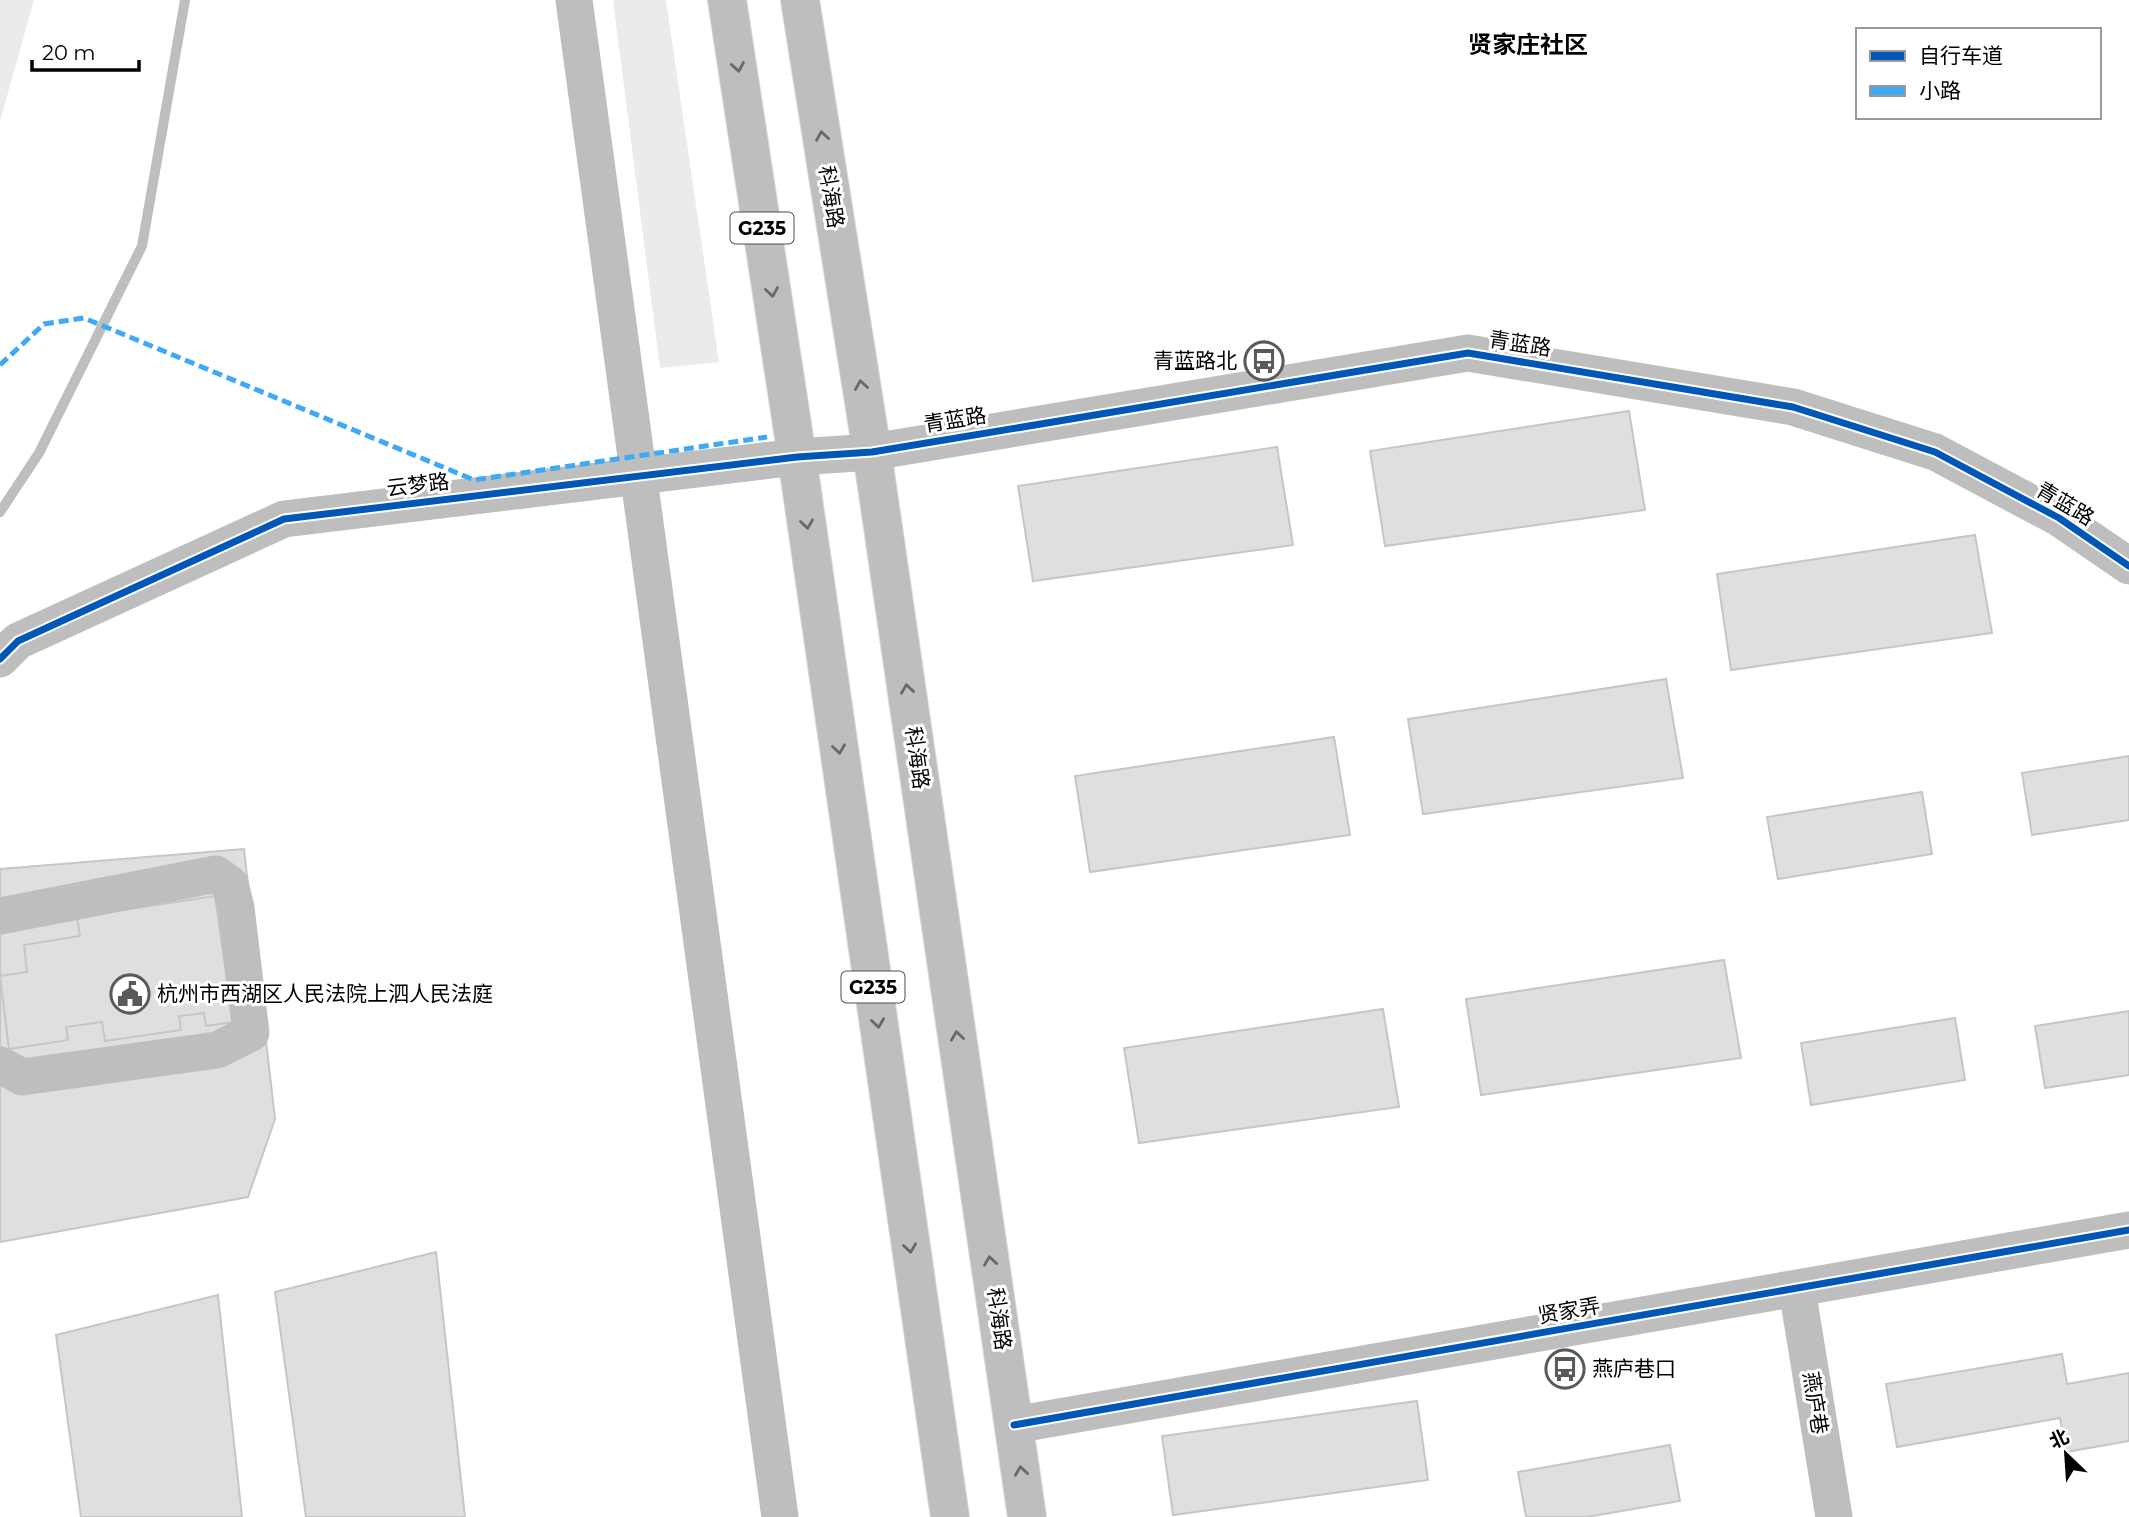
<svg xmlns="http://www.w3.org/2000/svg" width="2129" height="1517" viewBox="0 0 2129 1517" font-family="Montserrat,'Noto Sans SC',sans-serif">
	<rect width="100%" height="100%" fill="#fff"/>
	<path fill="#ebebeb" d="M0,0H34L0,121Z
		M613,0H666L719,362L660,368Z"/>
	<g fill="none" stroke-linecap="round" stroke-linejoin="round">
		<path stroke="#bebebe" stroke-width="10" d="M0,512L39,453L142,246L185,0"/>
		<path stroke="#bebebe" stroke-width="37" d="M574,0L780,1517"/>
	</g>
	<path fill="#dfdfdf" stroke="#c6c6c6" stroke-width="2" d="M1629,411L1645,510L1385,546L1370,451Z
		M1277,447L1293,545L1033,581L1018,486Z
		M1975,535L1992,633L1731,670L1717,574Z
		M1666,679L1683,778L1423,814L1408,719Z
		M1334,737L1350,835L1090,872L1075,776Z
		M2129,756V820L2032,835L2022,773Z
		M1922,792L1932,854L1778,879L1767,817Z
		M244,849L275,1119L248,1197L0,1242V869Z
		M215,896L233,1022L206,1026L204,1013L179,1016L181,1030L105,1041L102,1022L66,1027L68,1040L9,1049L0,976L27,972L24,945L80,936L77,917Z
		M1724,960L1741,1058L1481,1095L1466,999Z
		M1383,1009L1399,1107L1139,1143L1124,1048Z
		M2129,1011V1075L2045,1088L2035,1026Z
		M1955,1018L1965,1080L1811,1105L1801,1043Z
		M436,1252L465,1517H306L275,1292Z
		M218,1295L242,1517H81L56,1335Z
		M2062,1354L2067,1384L2129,1373V1441L2066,1452L2060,1418L1897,1447L1886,1384Z
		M1417,1401L1428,1480L1173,1515L1162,1436Z
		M1670,1445L1680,1501L1587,1517H1526L1518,1472Z"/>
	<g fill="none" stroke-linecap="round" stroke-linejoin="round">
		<g stroke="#dbdbdb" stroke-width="40">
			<path id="highway" d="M727,0L797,457L950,1517
				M800,0L872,452L1027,1517"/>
		</g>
		<path stroke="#bebebe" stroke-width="37" d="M0,659L18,641L284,519L797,457L872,452L1468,353L1793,407L1935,452L2059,518L2129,566
			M0,916L216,874L230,884L236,908L251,1033L217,1050L22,1077L0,1065
			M1797,1289L1834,1517
			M1014,1425L2129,1230"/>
		<use href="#highway" stroke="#bebebe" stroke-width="38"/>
		<path stroke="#3fa9f5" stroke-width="5" stroke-dasharray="10 5" stroke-linecap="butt" d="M0,365L44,324L84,318L474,480L767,437"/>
		<g stroke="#fff" stroke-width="11">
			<path id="cycleway" d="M0,659L18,641L284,519L797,457L872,452L1468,353L1793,407L1935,452L2059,518L2129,566
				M1014,1425L2129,1230"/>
		</g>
		<use href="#cycleway" stroke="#0057b8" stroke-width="7"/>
	</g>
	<defs><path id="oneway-chevron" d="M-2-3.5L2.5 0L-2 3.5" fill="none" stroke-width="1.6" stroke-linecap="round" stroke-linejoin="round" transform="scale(1.75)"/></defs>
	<g stroke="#686868">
		<use href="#oneway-chevron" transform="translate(738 67) rotate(81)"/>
		<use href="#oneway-chevron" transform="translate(822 136) rotate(-99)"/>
		<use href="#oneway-chevron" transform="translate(772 292) rotate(81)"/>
		<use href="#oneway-chevron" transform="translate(861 385) rotate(-99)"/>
		<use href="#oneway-chevron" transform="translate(807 524) rotate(82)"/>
		<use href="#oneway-chevron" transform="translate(907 689) rotate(-98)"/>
		<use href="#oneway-chevron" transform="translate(839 749) rotate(82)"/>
		<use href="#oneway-chevron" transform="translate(878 1023) rotate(82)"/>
		<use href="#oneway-chevron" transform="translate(957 1036) rotate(-98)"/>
		<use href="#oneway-chevron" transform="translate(910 1248) rotate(82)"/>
		<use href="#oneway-chevron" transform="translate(990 1261) rotate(-98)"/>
		<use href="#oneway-chevron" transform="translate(1021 1471) rotate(-98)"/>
	</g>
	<defs>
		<g id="bus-ring" transform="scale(2.0125)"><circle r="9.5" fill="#fff" stroke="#595959" stroke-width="1.5"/><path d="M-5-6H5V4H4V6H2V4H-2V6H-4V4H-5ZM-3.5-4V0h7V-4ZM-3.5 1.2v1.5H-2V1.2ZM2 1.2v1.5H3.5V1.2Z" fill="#595959"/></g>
		<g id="civic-ring" transform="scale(2.0125)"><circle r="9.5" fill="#fff" stroke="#595959" stroke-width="1.5"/><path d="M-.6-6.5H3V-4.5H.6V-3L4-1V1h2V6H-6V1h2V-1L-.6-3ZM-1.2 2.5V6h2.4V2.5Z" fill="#595959"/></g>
	</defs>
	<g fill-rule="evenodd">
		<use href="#bus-ring" x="1264" y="361"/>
		<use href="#civic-ring" x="130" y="994"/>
		<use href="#bus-ring" x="1565" y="1369"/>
	</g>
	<g text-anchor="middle" stroke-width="6" stroke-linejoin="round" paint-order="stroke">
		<g fill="#fff" stroke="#4c4c4c" stroke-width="2">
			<rect x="730.5" y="212.5" width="63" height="31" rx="5"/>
			<rect x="841.5" y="971.5" width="63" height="31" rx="5"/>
		</g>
		<g font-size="19" font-weight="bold" fill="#000">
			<text x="762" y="235">G235</text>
			<text x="873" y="994">G235</text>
		</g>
		<g font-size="21" fill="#000" stroke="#fff">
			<text transform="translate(831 197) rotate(81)" y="7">科海路</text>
			<text transform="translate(1520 344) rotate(9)" y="7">青蓝路</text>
			<text transform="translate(955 420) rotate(-9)" y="7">青蓝路</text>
			<text transform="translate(418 485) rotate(-7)" y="7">云梦路</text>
			<text transform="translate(2065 504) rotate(31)" y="7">青蓝路</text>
			<text transform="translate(917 758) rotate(82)" y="7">科海路</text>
			<text transform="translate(1569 1311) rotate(-10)" y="7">贤家弄</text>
			<text transform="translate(999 1319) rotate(82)" y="7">科海路</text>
			<text transform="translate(1815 1403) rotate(81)" y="7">燕庐巷</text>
		</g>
		<g font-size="21" fill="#000" stroke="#fff" text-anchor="start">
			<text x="1237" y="368" text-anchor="end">青蓝路北</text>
			<text x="157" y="1001">杭州市西湖区人民法院上泗人民法庭</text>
			<text x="1592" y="1376">燕庐巷口</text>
		</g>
		<g font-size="24" font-weight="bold" fill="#000" stroke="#fff">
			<text x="1528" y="53">贤家庄社区</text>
		</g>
	</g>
	<rect x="1856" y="28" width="245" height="91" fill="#ffffff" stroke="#999999" stroke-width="2"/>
	<rect x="1870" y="51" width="35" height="10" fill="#0057b8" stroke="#999999" stroke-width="2"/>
	<text x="1919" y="63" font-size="21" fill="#000000">自行车道</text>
	<rect x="1870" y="86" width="35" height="10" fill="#3fa9f5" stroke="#999999" stroke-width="2"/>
	<text x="1919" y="98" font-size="21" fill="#000000">小路</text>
	<g transform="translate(2066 1454) rotate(335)" stroke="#ffffff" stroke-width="5" paint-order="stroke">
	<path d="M0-5L12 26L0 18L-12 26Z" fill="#000000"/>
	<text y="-10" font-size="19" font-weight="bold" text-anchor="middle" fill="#000000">北</text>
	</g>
	<path d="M32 60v10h107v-10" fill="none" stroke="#000000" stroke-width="3.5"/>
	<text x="42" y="60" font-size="21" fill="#000000" stroke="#ffffff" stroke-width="5" paint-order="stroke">20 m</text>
</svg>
